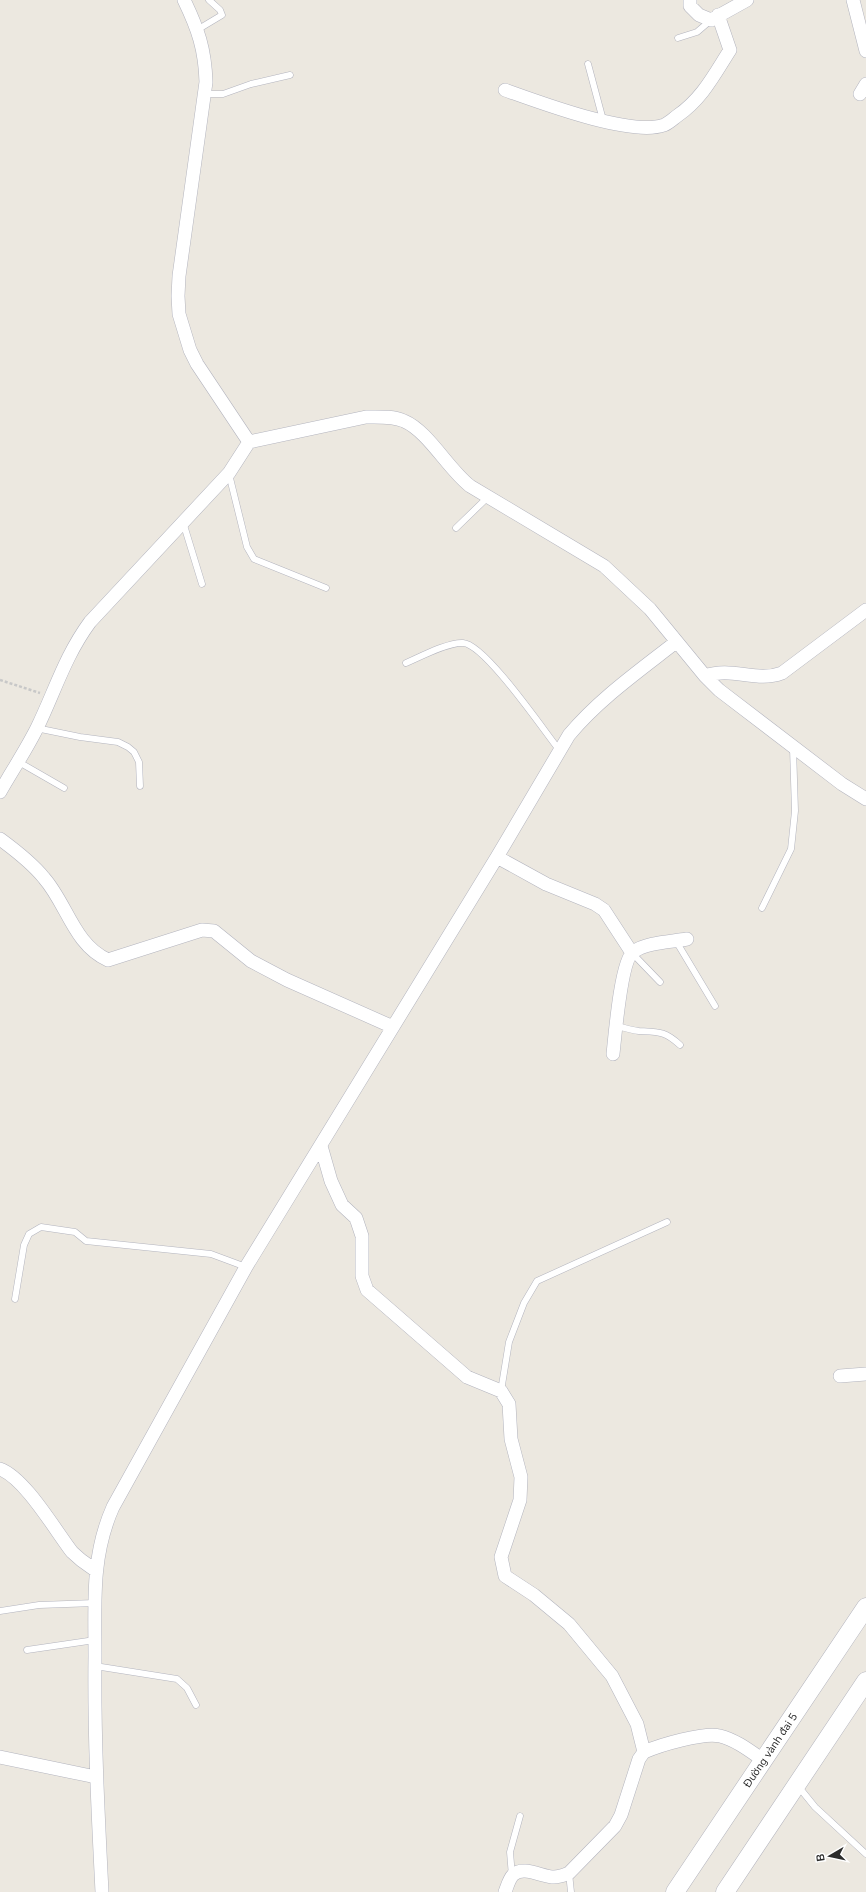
<svg xmlns="http://www.w3.org/2000/svg" width="866" height="1892" viewBox="0 0 866 1892" font-family="'Nunito Sans',sans-serif">
	<rect width="100%" height="100%" fill="#ece8e0"/>
	<g fill="none" stroke-linecap="round" stroke-linejoin="round">
		<g stroke="#b3b4be" stroke-width="7">
			<path id="service" d="M197,30L222,15L220,10L209,0
				M678,38L697,32L711,20
				M588,64L603,120
				M204,94H223L251,84L290,75
				M229,474L247,547L254,559L326,588
				M183,522L202,584
				M456,528L488,497
				M406,663C420,657 448,642 463,643C485,644 544,731 560,751
				M36,728L80,737L118,742L128,747L134,752L139,762L140,786
				M17,761L64,788
				M762,908L791,849L795,811L793,748
				M676,941L715,1006
				M632,953L660,982
				M617,1026C624,1028 631,1030 639,1031C659,1032 665,1031 680,1045
				M15,1299L24,1245L29,1234L41,1227L75,1232L86,1241L211,1254L246,1267
				M501,1391L509,1342L524,1303L537,1281L667,1222
				M0,1611L39,1605L95,1603
				M27,1650L95,1640
				M95,1666L177,1679L187,1688L196,1705
				M798,1786L815,1807L866,1854
				M569,1873L571,1892
				M512,1876L510,1852L520,1816"/>
		</g>
		<g stroke="#b3b4be" stroke-width="14">
			<path id="minor" d="M184,0C198,29 205,49 206,82L179,276L178,296L179,314L190,350L197,364L249,442
				M690,0V6L699,15L711,20L747,0
				M853,0L866,51
				M505,90C539,102 631,137 664,125C669,123 673,119 677,116C702,99 714,75 730,50L718,15
				M860,94L866,84
				M705,676C732,666 756,683 782,673L866,610
				M0,792C12,771 26,750 37,728C55,691 65,656 90,622L229,473L249,442L366,417C378,417 393,416 404,421C428,431 448,469 470,486L604,566L650,609L705,676L719,690L842,784L866,799
				M0,839C15,850 32,863 44,878C67,904 74,945 108,960L202,930L214,931L251,961L287,980L393,1027
				M497,857L546,884L595,904L604,910L632,953
				M613,1054C615,1036 621,961 633,952C647,942 671,942 687,939
				M321,1146L331,1181L342,1205L356,1218L362,1236V1276L367,1290L467,1377L501,1391L509,1404L511,1439L521,1477L520,1500L501,1557L505,1576L534,1595L569,1624L612,1676L637,1724L644,1752
				M840,1376L866,1374
				M0,1469C25,1478 55,1530 72,1552L81,1560L95,1570
				M0,1757L96,1777
				M102,1892C98,1813 94,1735 95,1656C95,1604 91,1556 113,1507L246,1267L497,857L569,735C599,699 639,671 676,642
				M505,1892C507,1887 509,1879 513,1875C523,1865 542,1877 554,1877C560,1877 564,1875 569,1873L615,1826L621,1815L639,1759L644,1752C660,1745 704,1732 720,1736C736,1740 750,1751 763,1760"/>
		</g>
		<g stroke="#b3b4be" stroke-width="19">
			<path id="secondary" d="M675,1892L866,1607
				M725,1892L866,1681"/>
		</g>
		<path stroke="#c8c8c8" stroke-width="2.5" stroke-dasharray="3 2" stroke-linecap="butt" d="M0,680L40,693"/>
		<use href="#service" stroke="#fff" stroke-width="6"/>
		<use href="#minor" stroke="#fff" stroke-width="13"/>
		<use href="#secondary" stroke="#fff" stroke-width="18"/>
	</g>
	<g text-anchor="middle" stroke-width="3" stroke-linejoin="round" paint-order="stroke">
		<g font-size="11" fill="#2c2c2c" stroke="#fff">
			<text transform="translate(770 1750) rotate(-56)" y="4">Đường vành đai 5</text>
		</g>
	</g>
	<g transform="translate(830 1856) rotate(261)" stroke="#ffffff" stroke-width="3" paint-order="stroke">
	<path d="M0-3L7 15L0 10L-7 15Z" fill="#2c2c2c"/>
	<text y="-6" font-size="11" font-weight="bold" text-anchor="middle" fill="#2c2c2c">B</text>
	</g>
</svg>
